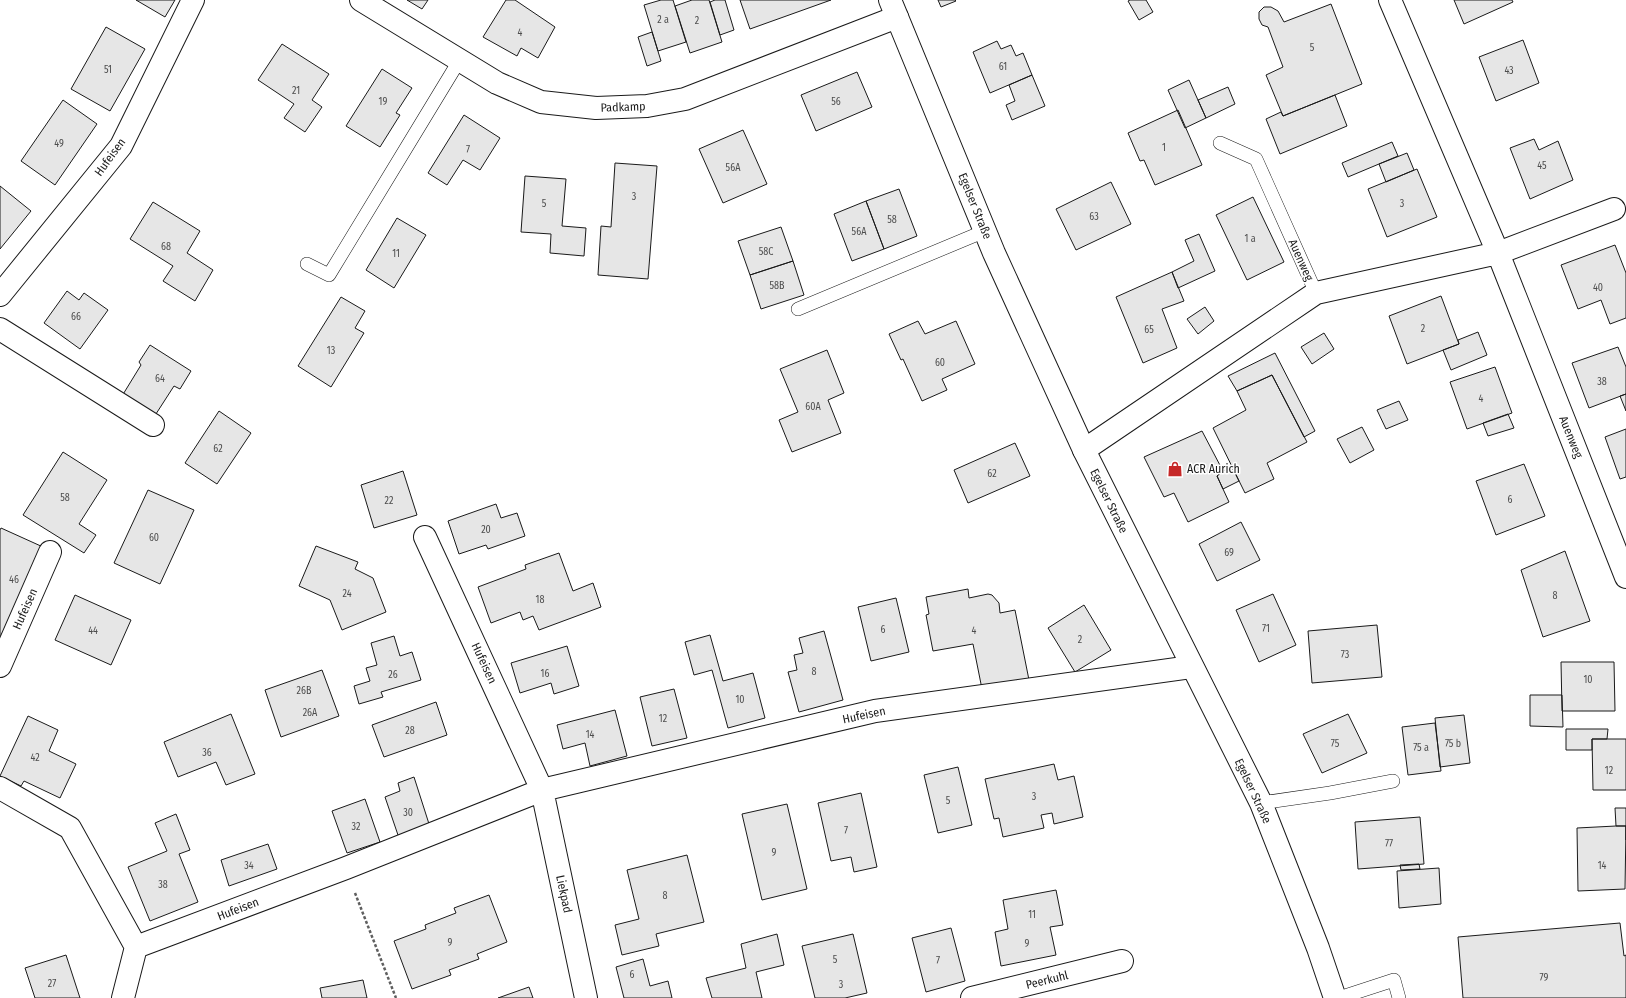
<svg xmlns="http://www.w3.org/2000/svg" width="1626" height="998" viewBox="0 0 1626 998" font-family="'Fira Sans Condensed',sans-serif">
	<rect width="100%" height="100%" fill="#fff"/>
	<path fill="#e6e6e6" stroke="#1a1a1a" d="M136,0H175L165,17Z
		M407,0H428L422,9Z
		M506,0H515L555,27L538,58L521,48L517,56L483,37Z
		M661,0H673L686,42L658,51L644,5Z
		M692,0H709L722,42L690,53L675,6Z
		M715,0H725L734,30L720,35L710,2Z
		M740,0H831L750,29Z
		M938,0H955L956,1L941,7Z
		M1130,0H1146L1153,12L1139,20L1128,1Z
		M1454,0H1512L1513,2L1464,24Z
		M1331,4L1362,84L1283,116L1266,75L1283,67L1268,27L1262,25L1259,19V12L1264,7H1271L1278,11L1284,22Z
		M106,27L145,49L110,111L71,89Z
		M652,32L661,61L647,66L638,37Z
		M1523,40L1539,83L1496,101L1479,57Z
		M997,41L1001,49L1011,45L1016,56L1023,53L1032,75L990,93L973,52Z
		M282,44L329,74L312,100L322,107L305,132L284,118L294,104L258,80Z
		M382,69L412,88L396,113L400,115L380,147L346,126Z
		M857,72L872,107L816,131L801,95Z
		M1032,75L1045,106L1012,120L1006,105L1015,101L1009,85Z
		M1189,80L1206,118L1185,128L1168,90Z
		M1228,87L1235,104L1206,118L1198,100Z
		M1335,95L1347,126L1280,154L1266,119L1281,112L1283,116Z
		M63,100L97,124L55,185L21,161Z
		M1178,110L1202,165L1155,185L1144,160L1140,161L1128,133Z
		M464,115L500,138L480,170L463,160L447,185L428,173Z
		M743,130L767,184L723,203L699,149Z
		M1534,139L1539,150L1558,141L1573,180L1530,199L1510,148Z
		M1392,142L1398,156L1348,177L1342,163Z
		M1407,153L1414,170L1386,182L1379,164Z
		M615,163L657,166L648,279L598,275L601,226L611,227Z
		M1417,169L1437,217L1387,237L1368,189Z
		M525,176L566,179L562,226L586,228L584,256L550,253L551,234L521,232Z
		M1111,182L1131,224L1076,250L1056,209Z
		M0,186L31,211L0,249Z
		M899,189L917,236L884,249L866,201Z
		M1253,197L1284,262L1247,280L1216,215Z
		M866,201L884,249L852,261L834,214Z
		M153,202L200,231L187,253L213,270L195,301L163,281L173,266L130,239Z
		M397,218L426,235L394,288L366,270Z
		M781,227L793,261L750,275L738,241Z
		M1199,234L1215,271L1178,288L1172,272L1194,261L1185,240Z
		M1615,245L1626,273V318L1610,324L1601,300L1578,309L1561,265Z
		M793,261L804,295L761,309L750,275Z
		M1172,272L1184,301L1162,309L1177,348L1143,363L1116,297Z
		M67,291L79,300L84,293L108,310L80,349L44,323Z
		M1441,296L1459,344L1407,364L1389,316Z
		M341,297L365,311L355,328L364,333L331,387L298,366Z
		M1205,307L1214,321L1198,334L1187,319Z
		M918,321L925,334L956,321L975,364L942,379L947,390L922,401L903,359L901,360L889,334Z
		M1478,332L1487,355L1451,370L1443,350L1459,344L1458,340Z
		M1324,333L1334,349L1312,364L1301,347Z
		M150,345L191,371L180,389L174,386L154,417L122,396L141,365L139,362Z
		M1618,347L1626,367V394L1589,408L1572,363Z
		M827,350L844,393L828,400L841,433L792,452L779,420L798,412L780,369Z
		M1275,353L1315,431L1304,437L1272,375L1237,391L1228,376Z
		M1495,367L1512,413L1467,429L1450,382Z
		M1272,375L1307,442L1267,463L1274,479L1245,493L1213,428L1246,410L1237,391Z
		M1626,394V411L1620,396Z
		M1399,401L1408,420L1386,429L1377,410Z
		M219,411L251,433L217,484L185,463Z
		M1508,414L1514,428L1488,436L1483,423Z
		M1362,427L1374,450L1350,463L1337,439Z
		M1626,429V477L1620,479L1605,437Z
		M1202,431L1223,471L1217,476L1229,502L1188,522L1174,493L1164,497L1144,457Z
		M1015,443L1030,476L968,503L954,470Z
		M63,452L107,480L79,524L96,535L84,553L23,515Z
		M1524,464L1545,516L1496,535L1476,481Z
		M1232,467L1239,481L1223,489L1217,476L1223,471Z
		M403,471L417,515L374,528L361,485Z
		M148,490L194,510L160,584L114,563Z
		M496,504L501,518L517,513L525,536L488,549L486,545L459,554L448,521Z
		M1241,522L1260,560L1217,581L1199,544Z
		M1,528L43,547L0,645V530Z
		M316,546L358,562L355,569L373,578L386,612L342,630L330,600L299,586Z
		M1565,551L1590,621L1543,637L1521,570Z
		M559,553L573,591L593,583L601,607L539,630L533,616L523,620L520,612L491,623L478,587L526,569L525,565Z
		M968,589L969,598L988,594L992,595L999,603L1000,613L1015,610L1029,680L982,689L973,644L933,651L926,615L929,614L926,597Z
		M1273,594L1296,645L1259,662L1236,610Z
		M75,595L131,620L111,665L55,640Z
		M896,598L909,652L871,661L858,607Z
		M1084,605L1111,650L1075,672L1048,628Z
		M1377,625L1382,677L1312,683L1308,631Z
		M824,631L843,700L799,712L788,672L797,670L794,655L803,653L799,638Z
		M710,635L723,681L753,673L765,718L728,728L712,670L694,675L685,642Z
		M394,636L400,656L412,652L421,680L381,692L383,697L359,704L354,686L370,681L366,668L377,665L371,643Z
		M567,646L579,686L554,694L551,683L520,693L511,663Z
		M1561,662H1614L1615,711H1562Z
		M322,670L339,716L281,737L265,690Z
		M674,689L687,738L652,746L640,697Z
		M1530,695H1562L1563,727L1530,726Z
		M436,702L447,735L384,757L372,725Z
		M615,710L627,756L590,766L585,743L563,749L557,725Z
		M231,714L255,774L226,785L216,762L178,777L164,742Z
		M1348,714L1367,753L1322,773L1303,734Z
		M1464,715L1470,763L1440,767L1435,718Z
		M28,716L58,730L49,751L76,764L60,798L24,781L21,786L0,776Z
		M1435,723L1441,771L1408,775L1402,727Z
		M1566,729H1608L1607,739H1592V750H1566Z
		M1592,739H1626V790H1593Z
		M1054,764L1058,780L1074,776L1083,817L1054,824L1052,813L1041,815L1044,828L1003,837L999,818L994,819L985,779Z
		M958,767L972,825L938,833L924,775Z
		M414,777L430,827L399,838L385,797L400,791L398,783Z
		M861,793L877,867L854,872L851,857L831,861L818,803Z
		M365,799L380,842L347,853L332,811Z
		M787,804L807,889L762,900L742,814Z
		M1615,808H1626V840V826H1616Z
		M176,814L190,850L179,854L198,902L150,921L128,867L167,851L155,823Z
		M1420,817L1424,864L1358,869L1355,822Z
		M1616,826H1626L1625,889L1578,891L1577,828Z
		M268,844L277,869L229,886L221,860Z
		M687,855L704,922L656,934L659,946L622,955L615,925L639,919L627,870Z
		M1419,864L1420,869L1401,870L1400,865Z
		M1439,868L1441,904L1399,908L1397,871Z
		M1056,890L1063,925L1050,927L1056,955L1001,966L995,932L1008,929L1003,900Z
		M489,895L507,942L477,954L479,959L449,970L451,975L412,989L394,941L426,929L425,925L456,913L454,908Z
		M1620,923L1624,956L1626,955V998H1463L1458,937Z
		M951,928L965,981L926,992L912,938Z
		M777,934L784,965L756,972L762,998H712L706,978L746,968L741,944Z
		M853,934L867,993L845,998H815L802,946Z
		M66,955L80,998H35L25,968Z
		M643,959L650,986L668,981L672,998H624L616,967Z
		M363,980L367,998H322L320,988Z
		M529,987L533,998H498Z"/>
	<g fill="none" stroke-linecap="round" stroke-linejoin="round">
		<g stroke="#1a1a1a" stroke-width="14">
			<path id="lane" d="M1220,143L1256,159L1316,293
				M307,264L329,275L459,61
				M798,309L985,231
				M1261,803L1330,793L1393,781
				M1339,998L1394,980L1399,998"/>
		</g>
		<g stroke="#1a1a1a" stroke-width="24">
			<path id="street" d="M361,0L497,83L541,102L596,108L647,106L685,99L897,17
				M1390,0L1498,253L1626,577
				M0,295L121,146L193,0
				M0,329L153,425
				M1084,450L1316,293L1498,253L1614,209
				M425,537L542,790L586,998
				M0,666L50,552
				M0,788L70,828L136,947
				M136,947L346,868L542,790L875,711L1191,667
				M123,998L136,947
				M972,998L1122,961"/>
		</g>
		<g stroke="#1a1a1a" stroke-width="24">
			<path id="secondary" d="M890,0L994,253L1084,450L1261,803L1318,948L1335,998"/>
		</g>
		<path stroke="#5f5f5f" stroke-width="2.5" stroke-dasharray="3 2" stroke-linecap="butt" d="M355,893L396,998"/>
		<use href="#lane" stroke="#fff" stroke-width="13"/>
		<use href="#street" stroke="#fff" stroke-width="22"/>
		<use href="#secondary" stroke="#fff" stroke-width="22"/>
	</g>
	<defs>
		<g id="shop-bare" transform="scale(1.2)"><path d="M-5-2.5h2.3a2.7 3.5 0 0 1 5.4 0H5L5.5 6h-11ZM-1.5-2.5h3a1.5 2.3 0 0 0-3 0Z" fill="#c62828" stroke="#fff" stroke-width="2.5" paint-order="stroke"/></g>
	</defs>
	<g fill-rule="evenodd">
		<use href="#shop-bare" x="1175" y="469"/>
	</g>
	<g text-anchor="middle" stroke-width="3" stroke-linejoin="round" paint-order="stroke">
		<g font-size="10" fill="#4d4d4d">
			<text x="663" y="23">2 a</text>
			<text x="697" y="24">2</text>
			<text x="520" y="36">4</text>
			<text x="1312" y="51">5</text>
			<text x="1003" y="70">61</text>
			<text x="108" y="73">51</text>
			<text x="1509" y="74">43</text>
			<text x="296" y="94">21</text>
			<text x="383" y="105">19</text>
			<text x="836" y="105">56</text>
			<text x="59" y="147">49</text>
			<text x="1164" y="151">1</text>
			<text x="468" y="153">7</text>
			<text x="1542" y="169">45</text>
			<text x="733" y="171">56A</text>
			<text x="634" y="200">3</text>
			<text x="544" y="207">5</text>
			<text x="1402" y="207">3</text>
			<text x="1094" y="220">63</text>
			<text x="892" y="223">58</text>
			<text x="859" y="235">56A</text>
			<text x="1250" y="242">1 a</text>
			<text x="166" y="250">68</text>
			<text x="766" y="255">58C</text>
			<text x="396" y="257">11</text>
			<text x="777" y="289">58B</text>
			<text x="1598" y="291">40</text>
			<text x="76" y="320">66</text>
			<text x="1423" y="332">2</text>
			<text x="1149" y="333">65</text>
			<text x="331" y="354">13</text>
			<text x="940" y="366">60</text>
			<text x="160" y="382">64</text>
			<text x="1602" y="385">38</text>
			<text x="1481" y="402">4</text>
			<text x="813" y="410">60A</text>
			<text x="218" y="452">62</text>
			<text x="992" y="477">62</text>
			<text x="65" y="501">58</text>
			<text x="1510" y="503">6</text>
			<text x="389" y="504">22</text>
			<text x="486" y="533">20</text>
			<text x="154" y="541">60</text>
			<text x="1229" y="556">69</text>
			<text x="14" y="583">46</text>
			<text x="347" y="597">24</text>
			<text x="1555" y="599">8</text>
			<text x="540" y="603">18</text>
			<text x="1266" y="632">71</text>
			<text x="883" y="633">6</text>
			<text x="93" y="634">44</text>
			<text x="974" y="634">4</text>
			<text x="1080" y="643">2</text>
			<text x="1345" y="658">73</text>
			<text x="814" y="675">8</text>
			<text x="545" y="677">16</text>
			<text x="393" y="678">26</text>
			<text x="1588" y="683">10</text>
			<text x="304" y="694">26B</text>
			<text x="740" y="703">10</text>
			<text x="310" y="716">26A</text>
			<text x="663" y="722">12</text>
			<text x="410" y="734">28</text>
			<text x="590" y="738">14</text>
			<text x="1335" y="747">75</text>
			<text x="1453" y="747">75 b</text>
			<text x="1421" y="751">75 a</text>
			<text x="207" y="756">36</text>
			<text x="35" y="761">42</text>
			<text x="1609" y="774">12</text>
			<text x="1034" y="800">3</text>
			<text x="948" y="804">5</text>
			<text x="408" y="816">30</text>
			<text x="356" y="830">32</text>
			<text x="846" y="834">7</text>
			<text x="1389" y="847">77</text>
			<text x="774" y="856">9</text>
			<text x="249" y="869">34</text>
			<text x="1602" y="869">14</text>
			<text x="163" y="888">38</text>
			<text x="665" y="899">8</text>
			<text x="1032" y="918">11</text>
			<text x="450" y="946">9</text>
			<text x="1027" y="947">9</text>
			<text x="835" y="963">5</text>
			<text x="938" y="964">7</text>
			<text x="632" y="978">6</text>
			<text x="1544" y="981">79</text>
			<text x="52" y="987">27</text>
			<text x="841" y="988">3</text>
		</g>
		<g font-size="12" fill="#1a1a1a" stroke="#fff">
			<text transform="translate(623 107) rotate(-2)" y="4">Padkamp</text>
			<text transform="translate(110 157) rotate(-54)" y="4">Hufeisen</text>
			<text transform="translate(975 206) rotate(68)" y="4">Egelser Straße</text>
			<text transform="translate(1301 260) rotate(66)" y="4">Auenweg</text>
			<text transform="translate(1571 437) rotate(68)" y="4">Auenweg</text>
			<text transform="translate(1109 501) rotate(64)" y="4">Egelser Straße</text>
			<text transform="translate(25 609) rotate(-66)" y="4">Hufeisen</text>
			<text transform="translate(484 663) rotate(65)" y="4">Hufeisen</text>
			<text transform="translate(864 715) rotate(-12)" y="4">Hufeisen</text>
			<text transform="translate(1253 791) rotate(65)" y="4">Egelser Straße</text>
			<text transform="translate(564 894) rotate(78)" y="4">Liekpad</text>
			<text transform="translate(238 909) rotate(-21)" y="4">Hufeisen</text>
			<text transform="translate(1047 980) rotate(-14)" y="4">Peerkuhl</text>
		</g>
		<g font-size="12" fill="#1a1a1a" stroke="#fff" text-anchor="start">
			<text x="1187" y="473">ACR Aurich</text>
		</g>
	</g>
</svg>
